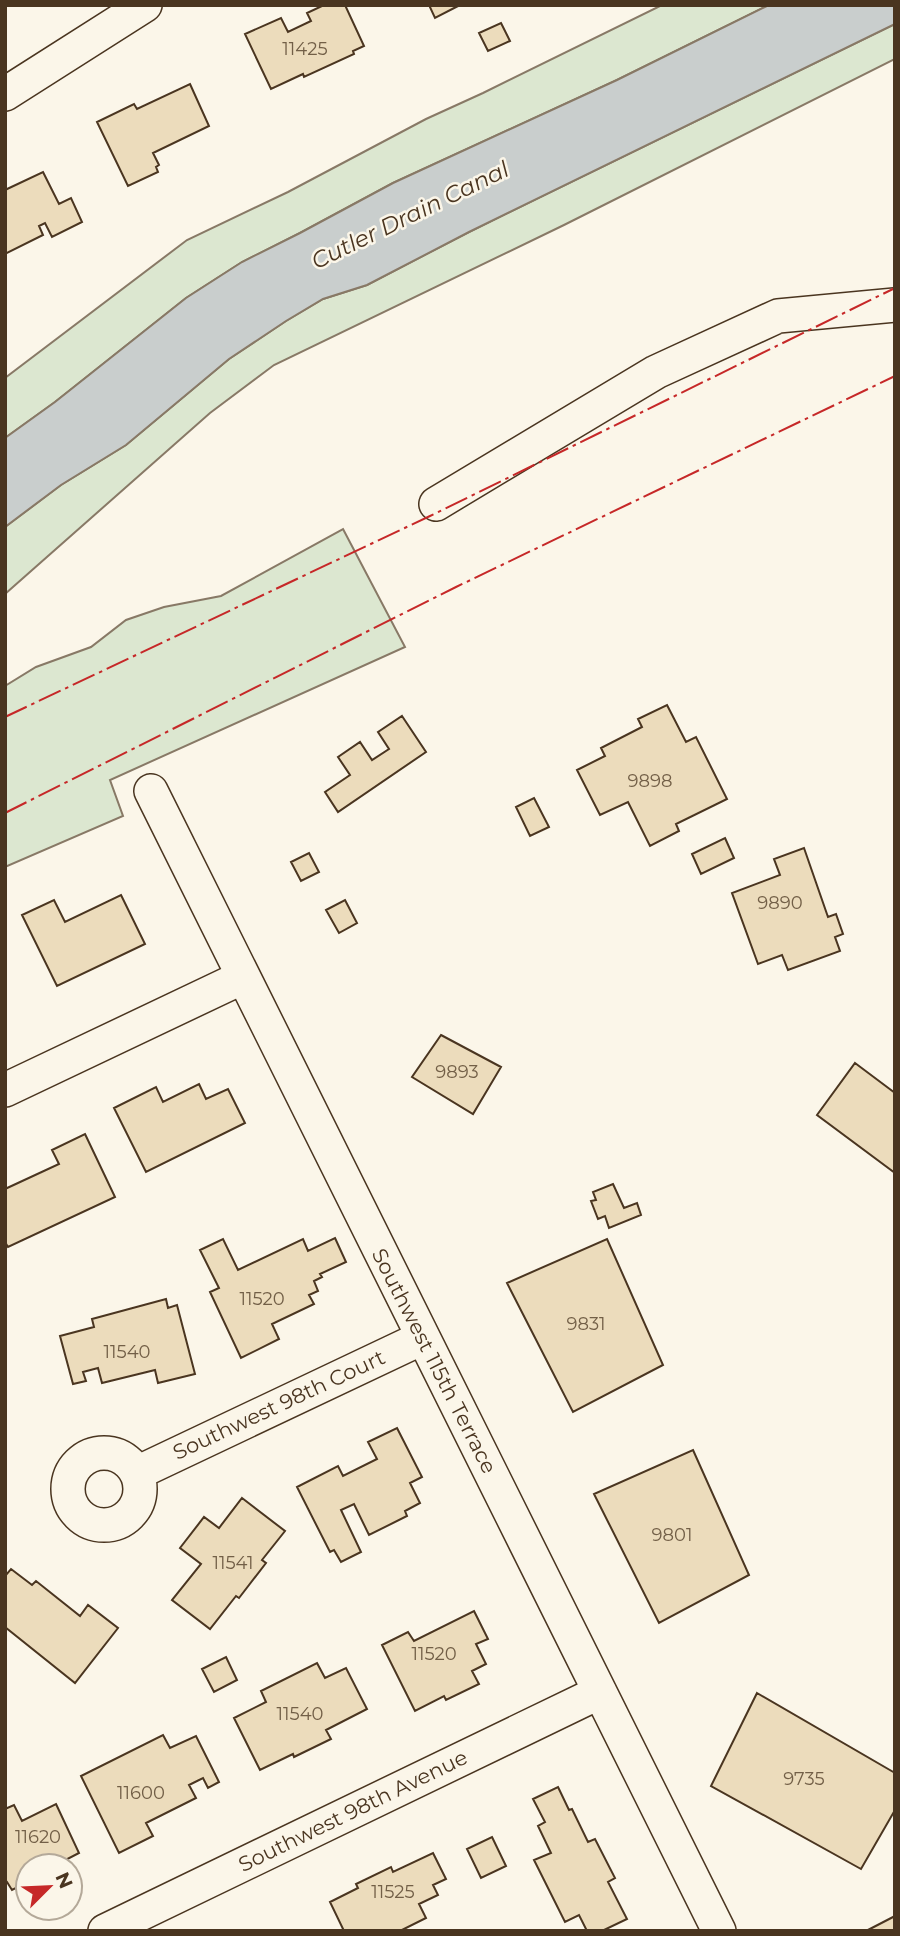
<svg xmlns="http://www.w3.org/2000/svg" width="900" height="1936" viewBox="0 0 900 1936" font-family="Montserrat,sans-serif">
	<rect width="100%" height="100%" fill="#fbf6e9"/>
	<path fill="#dce7d0" stroke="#887966" stroke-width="2" d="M662,5H769L617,80L393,183L300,233L242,262L186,298L55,402L5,438V378L187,240L288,192L426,119L483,93Z
		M895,24V59L564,225L274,365L210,413L5,594V527L61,485L126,445L229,359L286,321L323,299L367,285L469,232Z
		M343,529L405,647L110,780L123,816L5,867V686L36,667L91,647L126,620L164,607L221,596Z"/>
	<path fill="#c9cecd" stroke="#887966" stroke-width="2" d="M769,5H895V24L469,232L367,285L323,299L286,321L229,359L126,445L61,485L5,527V438L55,402L186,298L242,262L300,233L393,183L617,80Z"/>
	<path fill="#ecdcbc" stroke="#4a3520" stroke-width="2" d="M324,5H345L364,46L353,51L354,54L304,77L303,74L271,89L245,34L281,18L288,32L311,21L307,13Z
		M429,5H460L435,18Z
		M501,23L510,41L488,51L479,33Z
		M190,84L209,126L153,153L159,165L156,167L158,172L128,186L97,122L134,104L137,109Z
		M43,172L59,204L71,198L82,222L52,237L45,223L39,226L43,235L5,254V190Z
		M667,705L686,742L696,737L727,799L676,824L679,831L650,846L628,802L600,815L577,770L605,756L601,748L642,727L638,719Z
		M402,716L426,752L338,812L325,792L350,775L338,757L360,742L372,760L389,749L378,732Z
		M534,798L549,827L530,836L516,807Z
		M725,838L734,858L701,874L692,854Z
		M804,848L828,917L836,914L843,934L835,937L840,951L788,970L782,955L758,964L732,893L780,875L774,859Z
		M309,853L319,872L301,881L291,862Z
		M121,895L145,944L57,986L22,915L54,900L65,922Z
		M345,900L357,923L339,933L326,910Z
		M441,1035L501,1067L473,1114L412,1077Z
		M855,1063L895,1093V1173L817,1115Z
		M199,1084L206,1099L228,1089L245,1123L146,1172L114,1108L156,1087L163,1102Z
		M85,1134L115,1197L8,1247L5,1242V1189L59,1164L52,1150Z
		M613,1184L624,1208L637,1203L641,1215L609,1228L605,1216L598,1219L591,1201L596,1200L593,1192Z
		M335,1238L346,1262L320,1274L322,1277L314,1281L318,1291L309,1295L314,1304L272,1324L279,1339L241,1358L210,1292L219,1288L200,1250L223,1239L238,1270L303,1239L308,1251Z
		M607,1239L663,1365L573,1412L507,1283Z
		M166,1299L168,1308L177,1305L195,1374L158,1383L155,1370L102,1383L98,1368L83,1372L86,1381L73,1384L60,1336L94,1327L92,1319Z
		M397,1428L422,1477L410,1483L420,1503L405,1511L407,1516L369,1535L354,1504L341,1510L361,1552L341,1562L334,1550L330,1552L297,1487L338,1466L343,1476L377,1459L368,1442Z
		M693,1450L749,1575L659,1623L594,1494Z
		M242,1498L285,1531L262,1560L266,1563L239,1598L236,1596L210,1629L172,1600L201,1564L180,1548L204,1517L219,1528Z
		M11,1569L32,1585L36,1581L80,1616L88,1605L118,1628L75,1683L5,1627V1576Z
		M474,1611L488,1639L476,1644L486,1664L472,1671L479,1684L446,1700L444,1696L415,1711L382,1645L408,1632L414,1641Z
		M226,1657L237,1680L214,1692L202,1669Z
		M317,1663L325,1678L346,1668L367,1709L326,1730L331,1739L294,1757L293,1754L260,1770L234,1718L266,1702L261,1691Z
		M757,1693L895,1773V1810L861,1869L711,1786Z
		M163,1735L170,1748L196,1736L219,1782L208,1788L203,1778L189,1785L196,1798L146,1823L153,1836L119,1853L81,1776Z
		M558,1787L569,1810L572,1809L588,1842L595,1839L615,1878L608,1882L627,1919L602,1931H587L579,1915L565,1922L534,1860L551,1853L538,1826L545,1822L533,1799Z
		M56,1804L79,1853L54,1866H28V1882L12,1890L7,1882L5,1883V1809L14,1805L22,1821Z
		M492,1837L506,1866L481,1878L467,1849Z
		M433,1853L446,1879L433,1885L438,1895L419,1904L426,1918L400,1931H344L330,1902L358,1888L356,1884L391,1867L393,1872Z
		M895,1916V1931H866Z"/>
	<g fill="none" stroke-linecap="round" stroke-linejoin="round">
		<g stroke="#4a3520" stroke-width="36">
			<path id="minor" d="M5,94L145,5
				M436,504L656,372L778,316L895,305
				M151,791L719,1931
				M5,1090L243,977
				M68 1489a36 36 0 1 1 72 0a36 36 0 1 1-72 0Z
				M137,1473L422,1338
				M105,1931L600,1692"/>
		</g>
		<use href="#minor" stroke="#fbf6e9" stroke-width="33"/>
		<path stroke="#c62828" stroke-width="2" stroke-dasharray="24 5 3.5 5" stroke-linecap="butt" d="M5,717L430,516L895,288
			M5,813L456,587L895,376"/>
	</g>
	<g text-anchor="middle" stroke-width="5" stroke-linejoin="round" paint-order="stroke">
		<g font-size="18" fill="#725f47">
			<text x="305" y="55">11425</text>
			<text x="650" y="787">9898</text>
			<text x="780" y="909">9890</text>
			<text x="457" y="1078">9893</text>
			<text x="262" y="1305">11520</text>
			<text x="586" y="1330">9831</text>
			<text x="127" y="1358">11540</text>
			<text x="672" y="1541">9801</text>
			<text x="233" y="1569">11541</text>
			<text x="434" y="1660">11520</text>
			<text x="300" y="1720">11540</text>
			<text x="804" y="1785">9735</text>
			<text x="141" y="1799">11600</text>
			<text x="38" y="1843">11620</text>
			<text x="393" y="1898">11525</text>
		</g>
		<g font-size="21" fill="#4a3520" stroke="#fbf6e9">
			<text transform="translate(434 1361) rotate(63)" y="7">Southwest 115th Terrace</text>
			<text transform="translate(279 1405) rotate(-25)" y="7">Southwest 98th Court</text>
			<text transform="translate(353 1811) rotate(-26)" y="7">Southwest 98th Avenue</text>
		</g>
		<g font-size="23" font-style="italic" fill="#4a3520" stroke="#fbf6e9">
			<text transform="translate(410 215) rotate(-26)" y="8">Cutler Drain Canal</text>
		</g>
	</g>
	<rect width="900" height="1936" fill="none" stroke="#4a3520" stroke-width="14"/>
	<g transform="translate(49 1887) rotate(66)"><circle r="33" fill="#fbf6e9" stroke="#b4a999" stroke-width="2"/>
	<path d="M0-5L12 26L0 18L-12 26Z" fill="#c62828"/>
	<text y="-10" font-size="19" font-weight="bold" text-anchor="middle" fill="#4a3520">N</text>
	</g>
</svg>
